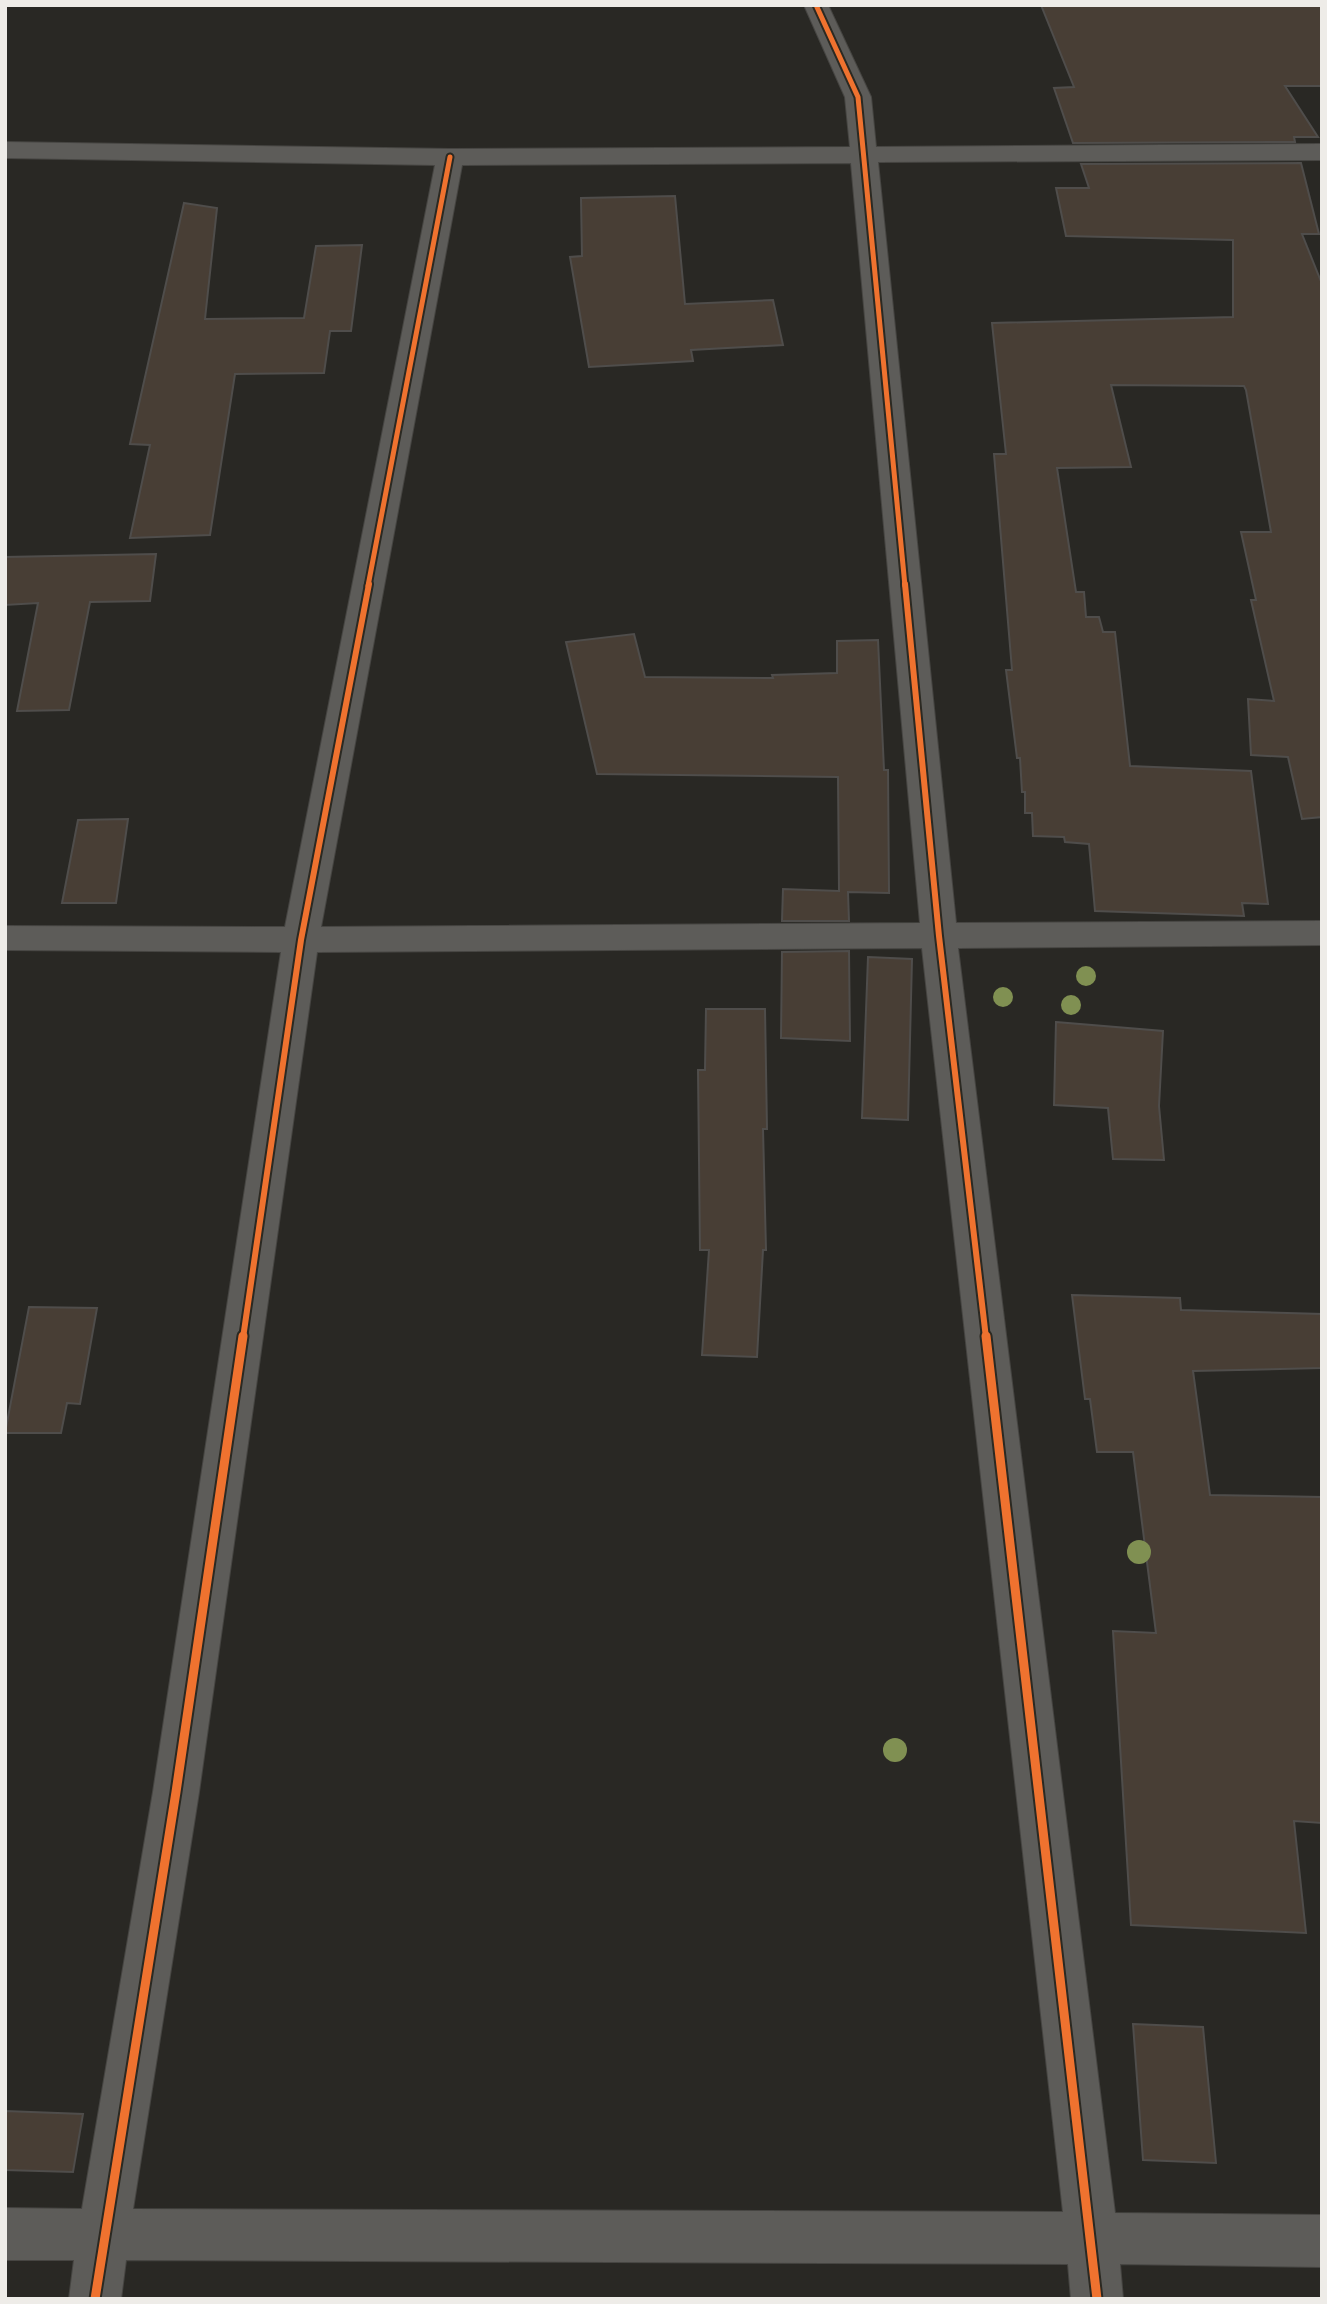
<svg xmlns="http://www.w3.org/2000/svg" width="1327" height="2304" viewBox="0 0 1327 2304" font-family="Quicksand,sans-serif">
	<rect width="100%" height="100%" fill="#292824"/>
	<path fill="#483e35" stroke="#4f4d4b" stroke-width="2" d="M1041,5H1322V86H1285L1318,137H1294L1295,142L1073,143L1054,88L1074,87Z
		M1301,163L1319,234H1302L1322,284V817L1302,819L1288,757L1251,755L1248,699L1274,701L1251,600H1256L1241,532H1271L1246,390L1244,386L1111,385L1131,467L1057,468L1076,592H1084L1086,617H1099L1103,632H1115L1130,766L1251,771L1268,904L1242,903L1244,916L1095,911L1089,844L1065,842L1064,837L1033,836L1032,813H1025V792H1022L1020,758H1017L1006,670H1012L994,454H1006L992,323L1233,317V240L1066,236L1056,188H1089L1081,164Z
		M675,196L685,304L773,300L783,345L691,350L693,361L589,367L570,257L582,256L581,198Z
		M184,203L217,208L205,319L304,318L316,246L362,245L351,331H330L324,373L235,374L210,535L130,538L150,445L130,444Z
		M156,554L150,601L90,602L69,710L17,711L38,603L5,605V557Z
		M634,634L645,677L773,678L772,675L837,673V641L878,640L884,770H888L889,893L848,892L849,921H782L783,889L839,891L838,777L597,774L566,642Z
		M128,819L116,903H62L78,820Z
		M849,951L850,1041L781,1038L782,952Z
		M868,957L912,959L908,1120L862,1118Z
		M706,1009H765L767,1129H763L766,1250H763L757,1357L702,1355L709,1250H700L698,1070H705Z
		M1056,1022L1163,1031L1159,1106L1164,1160L1113,1159L1108,1108L1054,1105Z
		M1072,1295L1180,1298L1181,1310L1322,1314V1368L1193,1371L1210,1495L1322,1497V1823L1294,1821L1306,1933L1131,1925L1113,1631L1156,1633L1133,1452H1097L1090,1399H1085Z
		M29,1307L97,1308L80,1404L67,1403L61,1433H5Z
		M1133,2024L1203,2027L1216,2163L1143,2160Z
		M5,2111L83,2114L73,2172L5,2170Z"/>
	<g fill="none" stroke-linecap="round" stroke-linejoin="round">
		<g stroke="#464542" stroke-width="2">
			<path id="minor" d="M804,5H828L871,97L876,147L1322,144V160L878,162L956,923L1322,921V945L958,948L1115,2213L1322,2215V2267L1120,2264L1123,2299H1071L1068,2264L126,2260L121,2299H69L74,2260H5V2208L82,2209L153,1792L281,952L5,950V926L285,927L435,165L5,158V142L450,149L850,147L845,97ZM851,163L920,923L321,927L462,165ZM922,948L1063,2212L133,2209L199,1792L317,952Z"/>
		</g>
		<use href="#minor" fill="#5d5c59" fill-rule="evenodd"/>
		<g stroke="#2b2922" stroke-width="9">
			<path id="cycleway-far2" d="M816,5L858,97L905,586
				M368,586L450,157"/>
		</g>
		<g stroke="#2b2922" stroke-width="10">
			<path id="cycleway-far1" d="M905,584L939,936L986,1338
				M243,1338L301,940L369,584"/>
		</g>
		<g stroke="#2b2922" stroke-width="13">
			<path id="cycleway" d="M986,1336L1097,2299
				M95,2299L176,1792L243,1336"/>
		</g>
		<use href="#cycleway-far2" stroke="#ef722f" stroke-width="5"/>
		<use href="#cycleway-far1" stroke="#ef722f" stroke-width="6"/>
		<use href="#cycleway" stroke="#ef722f" stroke-width="9"/>
	</g>
	<g fill="#809052">
		<circle cx="1086" cy="976" r="10"/>
		<circle cx="1003" cy="997" r="10"/>
		<circle cx="1071" cy="1005" r="10"/>
		<circle cx="1139" cy="1552" r="12"/>
		<circle cx="895" cy="1750" r="12"/>
	</g>
	<rect width="1327" height="2304" fill="none" stroke="#eeece8" stroke-width="14"/>
</svg>
